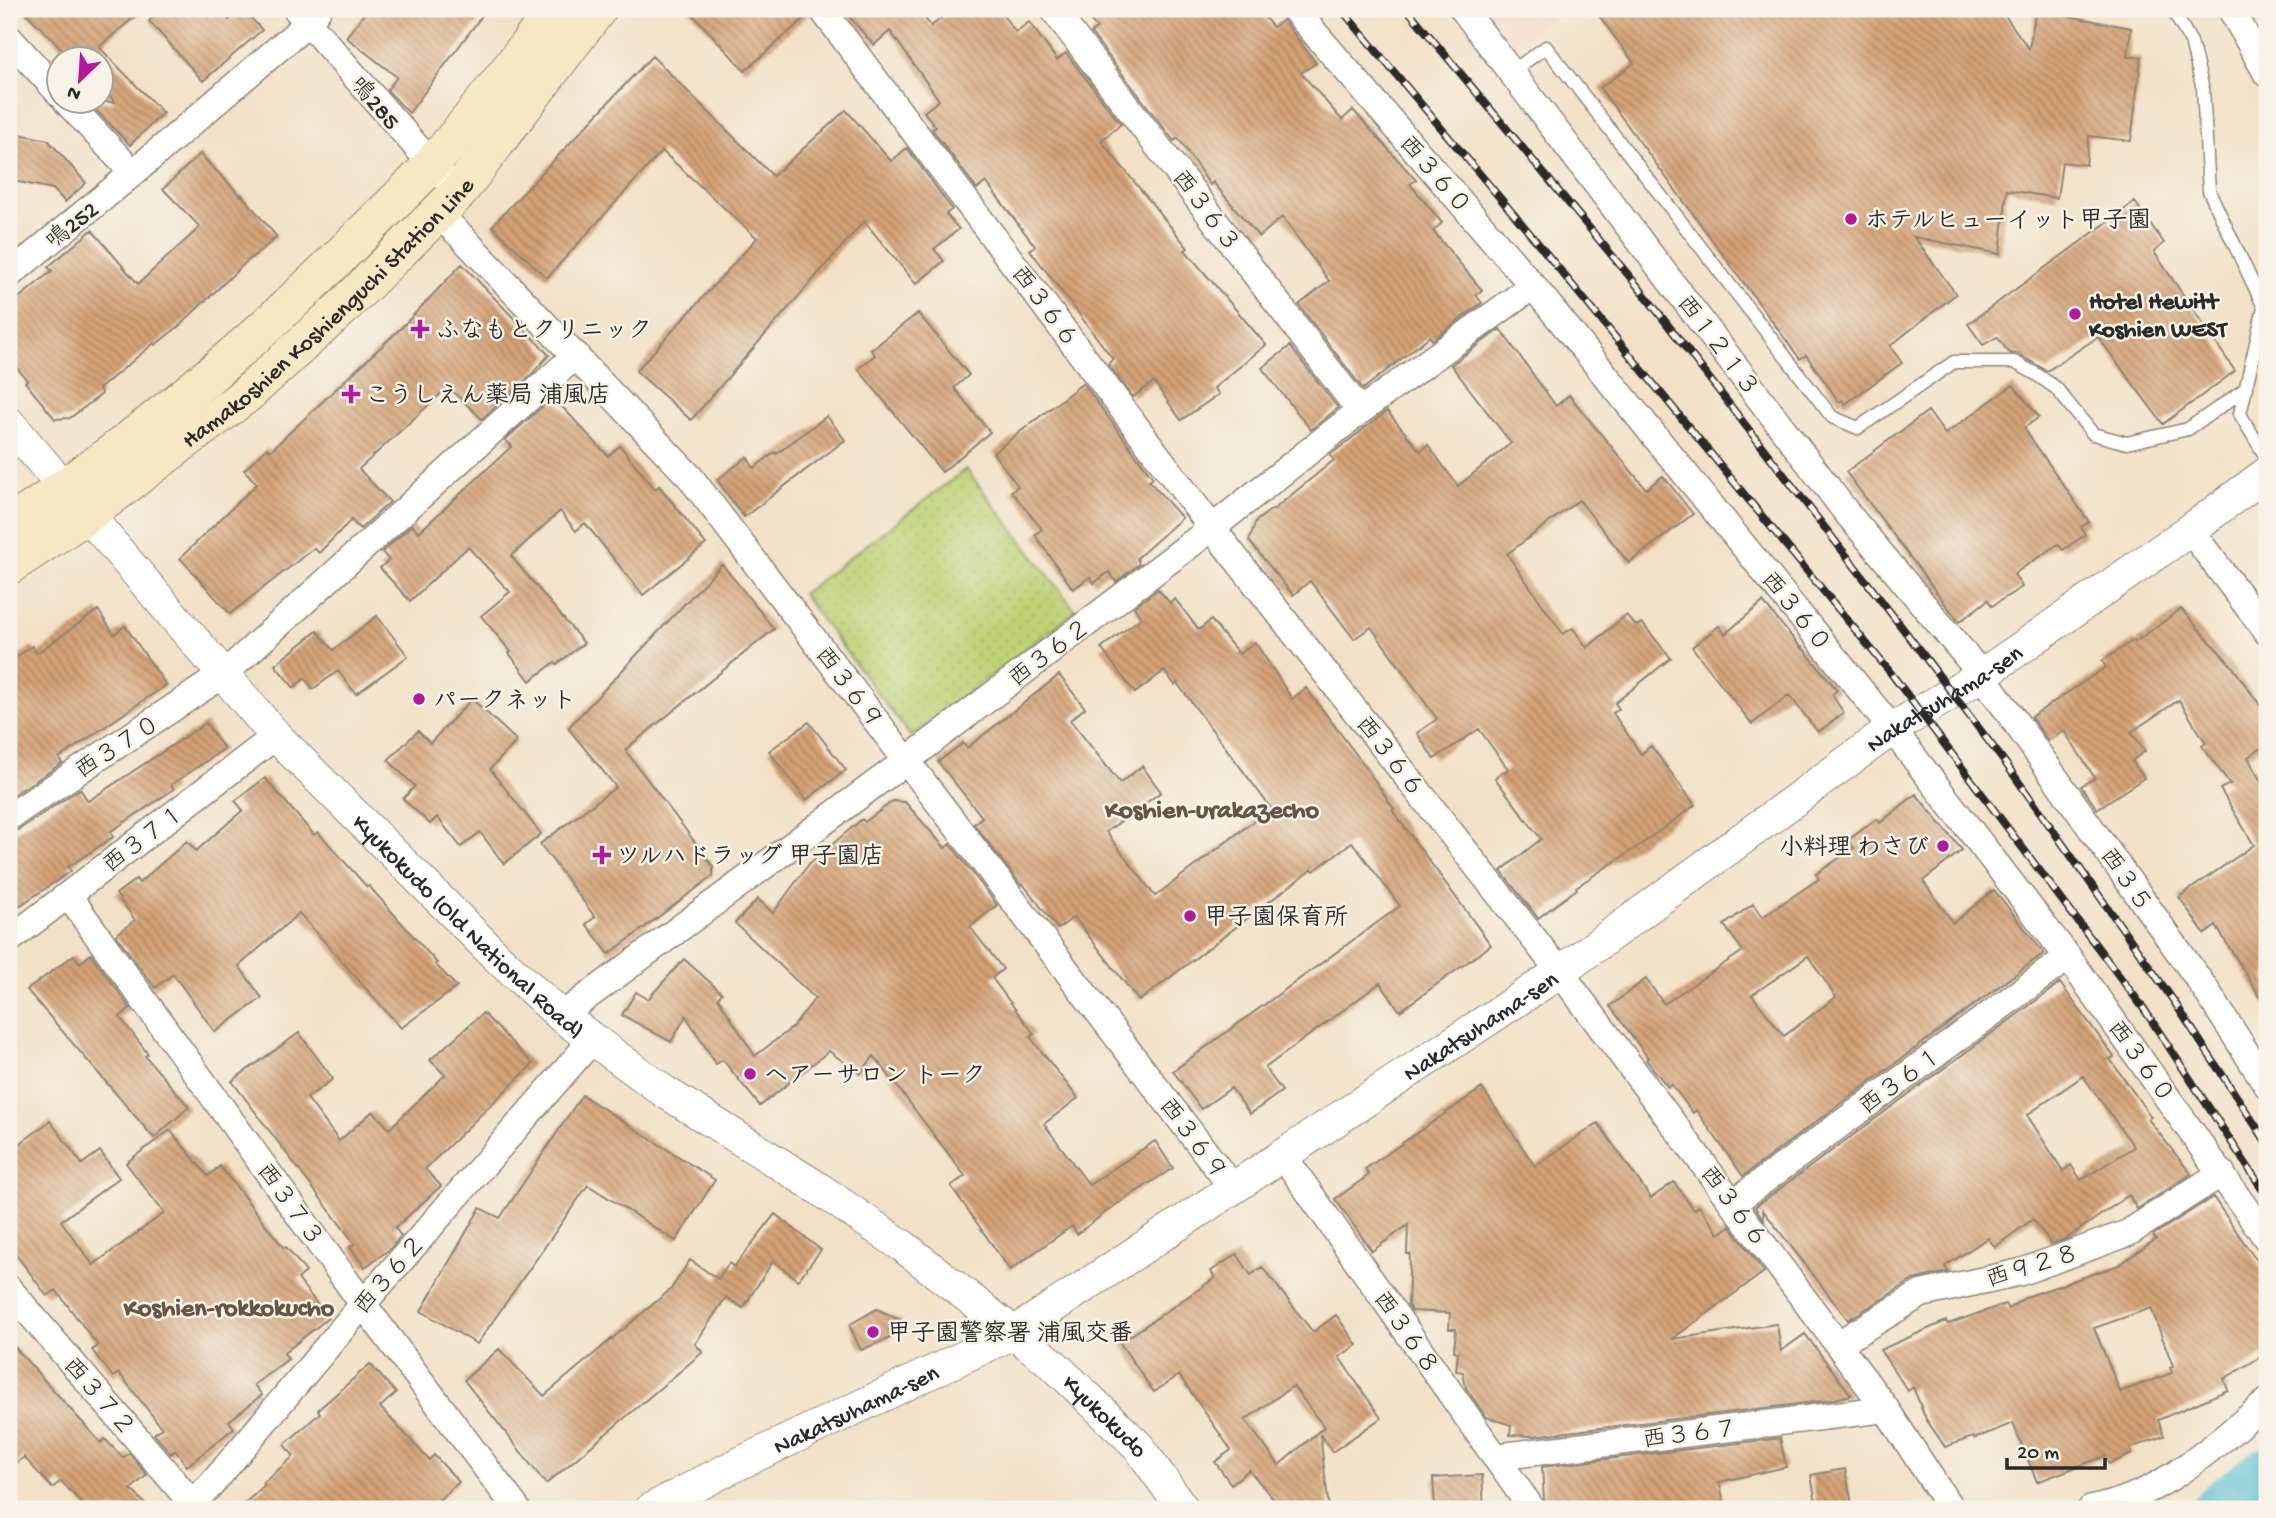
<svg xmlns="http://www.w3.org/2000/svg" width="2276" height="1518" viewBox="0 0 2276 1518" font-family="'Gochi Hand','Klee One',sans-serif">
	<defs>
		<pattern id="green-dots" width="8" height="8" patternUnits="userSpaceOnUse" patternTransform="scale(1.75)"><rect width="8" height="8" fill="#bdd175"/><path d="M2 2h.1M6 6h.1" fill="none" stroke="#a3b465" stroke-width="1.8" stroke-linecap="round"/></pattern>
		<pattern id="building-back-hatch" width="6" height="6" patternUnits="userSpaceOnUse" patternTransform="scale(1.75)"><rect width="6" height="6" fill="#d4a174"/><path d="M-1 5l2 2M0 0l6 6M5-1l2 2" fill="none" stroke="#ac835f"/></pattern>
	</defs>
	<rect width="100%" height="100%" fill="#f7f3e8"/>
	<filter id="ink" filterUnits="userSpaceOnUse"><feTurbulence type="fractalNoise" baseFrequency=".0143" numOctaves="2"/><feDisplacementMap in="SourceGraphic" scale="14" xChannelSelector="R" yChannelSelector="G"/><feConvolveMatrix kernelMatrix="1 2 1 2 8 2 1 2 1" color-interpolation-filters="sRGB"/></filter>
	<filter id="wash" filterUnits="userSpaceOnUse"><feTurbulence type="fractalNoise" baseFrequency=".00686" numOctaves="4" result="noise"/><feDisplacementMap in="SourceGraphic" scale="28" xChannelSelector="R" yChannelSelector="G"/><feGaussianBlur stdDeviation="1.57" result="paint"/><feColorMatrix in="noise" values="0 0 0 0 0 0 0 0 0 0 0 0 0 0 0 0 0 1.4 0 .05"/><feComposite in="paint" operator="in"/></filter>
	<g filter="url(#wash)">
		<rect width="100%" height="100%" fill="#f2e1c6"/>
		<path fill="#f5d3c2" d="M1476,9H1565L1508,52Z"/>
		<path fill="url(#green-dots)" stroke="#747e50" stroke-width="2" d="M966,469L1076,611L911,737L802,594Z"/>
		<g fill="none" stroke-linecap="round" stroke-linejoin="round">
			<path stroke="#52bccf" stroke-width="60" d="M2224,1509L2267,1477"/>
		</g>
		<g id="blocks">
			<path fill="url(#building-back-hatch)" fill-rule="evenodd" d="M22,9H144L99,47L163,113L130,145L88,102H115L102,88V60H73Z
				M163,9H220L229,20L243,9L262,30L203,81L149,21Z
				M368,9H487L409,113L387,90L397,77L346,37Z
				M688,9H807L808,15L745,71Z
				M842,9H918L931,26L954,9H998L1016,32L1029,22L1057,60L1066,53L1121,124L1101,141L1188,248L1185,250L1266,345L1214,388L1219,394L1181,420L1154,382L1133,397L1108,364L1113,359L1030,250L1035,246L986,182L977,189L932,129L936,127L924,112L939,100L890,31L874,45Z
				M1081,9H1257L1273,27L1283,20L1316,63L1301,73L1342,120L1353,110L1416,180L1410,184L1442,223L1433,231L1482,290L1476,295L1482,303L1432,340L1430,336L1363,389L1299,305L1329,281L1282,217L1259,237L1213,182L1210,185L1178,138L1174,141L1091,33L1097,28Z
				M1594,9H2000L2029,49L2036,10L2131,28L2128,57H2141L2131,141L2089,136L2086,165L2062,162L2057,198L2007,190L2000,254L1914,237L1956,294L1890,346L1902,363L1845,404L1842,400L1839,402L1806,355L1800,359L1600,88L1634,63Z
				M652,56L773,176L846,110L891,161L907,148L952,209L946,214L959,229L934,249L944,261L916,284L864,221L691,420L636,371L757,238L662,151L547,278L492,226Z
				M9,132L48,140L86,183L65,202L53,189L9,180Z
				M200,154L241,196L242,195L277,237L244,264L178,327L155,345L154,343L99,389L102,394L70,418L55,419L25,382L27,380L9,358V306L52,271L48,267L92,230L138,284L200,227L163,189Z
				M2135,202L2164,243L2154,252L2235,371L2163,424L2098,337L2047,371L2018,354L2009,353L1997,337L1983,345L1968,324Z
				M462,264L549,355L531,375L482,419L448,387L359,469L390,502L360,529L351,520L319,553L314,548L230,614L180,558L257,484L244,470L267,448L270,451L402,327Z
				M918,313L969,375L954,388L990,432L942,472L858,369L875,355L871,350Z
				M1500,329L1556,406L1569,395L1646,489L1663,476L1693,514L1629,563L1579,500L1507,554L1563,634L1573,628L1587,648L1626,615L1636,626L1642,623L1671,658L1615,703L1619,709L1613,713L1641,754L1651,746L1695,805L1640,845L1576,887L1577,889L1538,918L1501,871L1541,839L1495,778L1508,769L1479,729L1434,759L1417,733L1437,719L1371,627L1354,639L1310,581L1293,595L1249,541L1256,521L1272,509L1273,510L1334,460L1330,455L1387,411L1420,451L1428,445L1458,486L1511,443L1451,365Z
				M1290,346L1338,408L1311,430L1262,368Z
				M1083,383L1153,478L1149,481L1182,518L1137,558L1139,564L1116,582L1109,572L1094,583L1090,577L1073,589L1035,535L1042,529L1011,491L1018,486L993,453Z
				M2013,385L2039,417L2024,428L2089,522L2081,527L2085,535L2063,550L2058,544L2014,574L2022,587L1992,606L1988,600L1959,622L1846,472L1928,411L1945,434Z
				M553,397L608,456L620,446L655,489L659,486L706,544L643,595L585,523L576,531L560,511L511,556L584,643L557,664L555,662L530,681L509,653L511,652L481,616L510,592L468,547L410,601L380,568L389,560L382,552L412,525L419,532L512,446L505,440Z
				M827,416L845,440L744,517L717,480L747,457L754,468L775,452L776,454Z
				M722,564L774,629L625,750L713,866V876L609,954L586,924L595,917L540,844L616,787L568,728Z
				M1158,589L1170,603L1175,599L1199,630L1211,620L1239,654L1255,642L1292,699L1306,688L1365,766L1394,809L1392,810L1491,945L1400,1011L1380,983L1265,1068L1282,1091L1250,1114L1231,1088L1201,1109L1173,1071L1400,906L1352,842L1314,871L1312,869L1139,1001L1074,917L1058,929L1023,884L1021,885L974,824L982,817L938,762L963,743L967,748L1059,675L1085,708L1070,720L1120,783L1142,766L1161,792L1106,832L1155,896L1271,808L1177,683L1175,685L1164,671L1135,693L1101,648L1141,618L1134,607Z
				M1763,602L1801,648L1802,647L1837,690L1832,695L1844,713L1818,732L1789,695L1752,724L1692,647L1719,626L1725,634Z
				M2181,609L2232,666L2267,715V744L2248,757L2267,793V1008L2216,926L2205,934L2179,897L2254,845L2220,789L2230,784L2202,746L2206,743L2179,700L2131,732L2145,751L2132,761L2144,778L2097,809L2081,786L2095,778L2064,731L2048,741L2031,717L2106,667L2102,661L2134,640L2135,642Z
				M98,610L114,634L125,626L166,685L59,758L62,763L9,798V662L32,646L37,653Z
				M377,616L408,656L356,694L338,671L313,689L305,678L294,688L275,665L317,631L333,650Z
				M472,699L517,741L490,769L541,834L504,864L480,832L461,847L437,817L430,824L403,799L415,786L388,760L418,731L430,743Z
				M809,722L846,770L806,800L769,751Z
				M206,723L224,749L171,785L174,789L110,832L113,837L68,867L71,871L9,913V833L18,830L80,789L88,801Z
				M265,778L314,835L318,832L367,887L369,886L437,963L435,964L457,987L401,1028L299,913L239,966L262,998L215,1032L173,974L155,988L116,935L135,920L116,894L136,879L139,883L187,841L196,851L243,810L235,801Z
				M1916,794L1962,850L1923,881L1953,923L1994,890L2044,953L1743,1176L1696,1110L1693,1113L1671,1084L1668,1087L1646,1060L1648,1058L1610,1006L1646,979L1664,1004L1743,951L1724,925L1753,904L1762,917L1819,879L1816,874L1854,848L1848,840L1877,819L1880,823ZM1808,956L1836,997L1784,1036L1752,995Z
				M893,801L905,802L945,848L950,844L997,905L970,927L1003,969L992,978L1034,1034L1030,1037L1078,1098L1044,1124L1089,1185L1155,1141L1173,1168L1114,1206L1077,1234L1072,1226L1010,1270L951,1186L965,1176L874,1056L860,1074L829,1051L760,1106L723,1060L716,1064L686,1016L671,1042L622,1015L636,992L648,999L684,959L722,993L718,998L755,1056L793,1027L815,998L735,923L758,899L773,913L809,864L862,819L865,822Z
				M91,954L130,1008L120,1017L148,1054L145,1056L189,1107L154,1138L27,990L74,955L80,963Z
				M2060,983L2114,1057L2110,1059L2151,1117L2148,1119L2191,1174L2137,1209L2129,1195L2066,1239L2051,1244L2033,1219L1995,1247L1988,1238L1945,1266L1948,1272L1913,1280L1848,1320L1763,1210L1764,1220L1755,1207ZM2083,1076L2134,1147L2081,1180L2071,1165L2063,1171L2027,1115Z
				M483,1013L533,1064L425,1169L441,1186L395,1228L401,1236L390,1249L365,1267L350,1247L355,1244L232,1081L299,1033L333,1079L307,1098L339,1141L373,1111L389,1129L445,1075L430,1060Z
				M1482,1088L1535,1166L1598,1123L1651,1198L1674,1182L1694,1210L1699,1206L1719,1234L1730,1226L1764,1272L1672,1339L1777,1324L1781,1351L1805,1334L1851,1395L1831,1400L1534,1436L1510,1435L1511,1425L1486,1417L1466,1388L1463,1372L1456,1371L1458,1352L1454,1351L1456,1329H1449L1450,1313L1412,1311L1408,1305L1410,1254H1407L1408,1225L1372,1251L1335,1199L1369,1175L1365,1169Z
				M582,1095L715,1180L676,1241L588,1185L477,1344L421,1311L480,1208L500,1218Z
				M50,1121L82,1164L100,1151L119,1178L61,1221L93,1265L164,1213L126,1163L170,1130L208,1176L220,1166L284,1248L286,1247L306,1272L298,1279L328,1318L284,1353L288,1359L254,1385L262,1395L229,1421L234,1428L187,1466L175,1450L171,1454L154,1434L162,1428L119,1373L113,1377L92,1350L98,1346L56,1290L47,1296L9,1245V1152Z
				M2213,1197L2267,1276V1353L2224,1379L2228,1390L2158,1420L2164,1436L2130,1448L2132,1454L2109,1464L2105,1456L2037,1482L2013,1423L1974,1439L1973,1437L1945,1447L1926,1419L1913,1387L1908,1391L1880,1350L1946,1321L1948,1324L2005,1304L2008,1309L2026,1297L2119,1265L2156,1239L2153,1235ZM2151,1308L2173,1366L2170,1367L2172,1373L2120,1392L2094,1328Z
				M775,1214L821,1250L798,1280L773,1261L743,1308L726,1297L695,1344L703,1352L546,1484L464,1380L499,1349L544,1396L671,1289L690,1260L718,1279L729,1263L734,1267Z
				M1237,1254L1251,1275L1262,1267L1313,1332L1336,1315L1357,1345L1339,1357L1381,1418L1332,1452L1320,1434L1329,1509H1282L1249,1470L1231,1484L1215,1462L1231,1450L1179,1375L1154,1392L1120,1343L1215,1278L1211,1271ZM1293,1386L1324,1427L1279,1465L1245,1420Z
				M877,1309L902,1321L890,1338L861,1350L849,1325Z
				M9,1341L101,1443L105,1439L123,1458L129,1453L147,1475L131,1489L150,1509H87L61,1481L52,1488L24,1457L9,1470Z
				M370,1364L396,1393L380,1407L429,1460L434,1455L459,1482L429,1509H238L265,1485L263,1483L294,1456L284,1445L320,1413L318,1410Z
				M1780,1438L1786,1467L1719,1482L1726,1509H1547L1544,1499L1542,1467Z
				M1845,1469L1853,1509H1817L1811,1475Z
				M1482,1475L1484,1509H1435L1433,1478Z"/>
		</g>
	</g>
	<g filter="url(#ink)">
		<use href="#blocks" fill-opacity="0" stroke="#8e8678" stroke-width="2"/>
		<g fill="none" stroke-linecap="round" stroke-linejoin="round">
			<g stroke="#8e8678" stroke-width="15">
				<path id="service" d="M2172,9L2191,42L2203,89L2209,191L2264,307L2240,414L2267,459
					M1511,72L1546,47L1832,417L1858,428L1954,362H2014L2036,374L2056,388L2093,434L2127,443L2188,429L2247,388"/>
			</g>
			<g stroke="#8e8678" stroke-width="29">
				<path id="minor" d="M822,9L1212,528L1560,972L1886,1409L1951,1509
					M1053,9L1360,411
					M1294,9L1533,286L1892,729L2068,957L2267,1239
					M1463,9L1847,513L1982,675L2204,987L2267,1085
					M2231,9L2267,74
					M297,10L442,176
					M9,38L60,94
					M67,102L133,173
					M437,213L462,237L690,477L1232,1187
					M9,275L133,173L308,23L318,9
					M2190,530L2267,632
					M9,817L224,674L576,355
					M68,895L363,1304L517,1509
					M9,940L276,736
					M561,1016L906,761L1212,528L1360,411L1533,286
					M1282,1154L1532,1509
					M1733,1203L2068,957
					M9,1289L192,1503
					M1838,1344L1921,1294L2021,1272L2128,1233L2222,1173
					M1495,1457L1886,1409
					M185,1509L211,1485L363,1304L593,1039
					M2091,1509C2161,1497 2214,1446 2267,1402"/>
			</g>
			<g stroke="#8e8678" stroke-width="34">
				<g id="tertiary">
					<path id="s1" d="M9,423L276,736L498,958L561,1016L665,1092L815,1186L904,1247L1014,1333L1054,1365L1138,1446L1183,1509"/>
					<path id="s2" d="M651,1509L734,1466L1014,1333L1560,972L1892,729L1982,675L2190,530L2267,473"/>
				</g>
			</g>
			<g stroke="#8e8678" stroke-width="39">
				<g id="secondary">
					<path d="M9,525C136,441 254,344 361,235C385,211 410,188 433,163C476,114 516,61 555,9"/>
					<path id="s3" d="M9,566L88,514L246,395L343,307L458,193L598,9"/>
				</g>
			</g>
			<use href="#service" stroke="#fff" stroke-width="12"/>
			<use href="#minor" stroke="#fff" stroke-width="26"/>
			<use href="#tertiary" stroke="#fff" stroke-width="32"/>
			<use href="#secondary" stroke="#f7e8c3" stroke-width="37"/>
			<g stroke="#2b2b2b" stroke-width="8">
				<path id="rail" d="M1341,9L1532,236L1890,672L2144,1009L2267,1196
					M1407,9L1640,289L1924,656L2006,764L2173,1000L2267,1143"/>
			</g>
			<use href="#rail" stroke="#f7f3e8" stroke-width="5" stroke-dasharray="16" stroke-linecap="butt"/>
		</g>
	</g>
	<g fill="#b5179e" stroke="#f7f3e8" stroke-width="2.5">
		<circle cx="1851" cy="219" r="7"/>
		<circle cx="2075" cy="314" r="7"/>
		<path d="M416.5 318.5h7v7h7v7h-7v7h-7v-7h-7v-7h7z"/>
		<path d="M347.5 383.5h7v7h7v7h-7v7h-7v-7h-7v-7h7z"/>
		<circle cx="419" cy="699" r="7"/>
		<circle cx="1943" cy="846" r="7"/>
		<path d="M598.5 844.5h7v7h7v7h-7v7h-7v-7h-7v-7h7z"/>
		<circle cx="1190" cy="916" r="7"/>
		<circle cx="750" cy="1074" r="7"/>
		<circle cx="873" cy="1332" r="7"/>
	</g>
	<g text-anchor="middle" stroke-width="5" stroke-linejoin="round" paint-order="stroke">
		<g font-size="24" fill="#2b2b2b" stroke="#f7f3e8">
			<text transform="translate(376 102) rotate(49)" y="8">鳴285</text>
			<text transform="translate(1436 174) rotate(49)" y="8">西３６０</text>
			<text transform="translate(1207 210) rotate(53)" y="8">西３６３</text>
			<text transform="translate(71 224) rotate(-39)" y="8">鳴252</text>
			<text transform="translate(1046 306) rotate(53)" y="8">西３６６</text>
			<text dy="8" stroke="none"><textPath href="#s3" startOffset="408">Hamakoshien Koshienguchi Station Line</textPath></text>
			<text transform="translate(1719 345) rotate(53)" y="8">西１２１３</text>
			<text transform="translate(1797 611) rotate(51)" y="8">西３６０</text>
			<text transform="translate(1049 652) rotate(-37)" y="8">西３６２</text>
			<text transform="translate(850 687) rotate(53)" y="8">西３６９</text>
			<text dy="8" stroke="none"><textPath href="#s2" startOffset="1530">Nakatsuhama-sen</textPath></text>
			<text transform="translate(117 746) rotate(-33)" y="8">西３７０</text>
			<text transform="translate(1391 756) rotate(52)" y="8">西３６６</text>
			<text transform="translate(143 838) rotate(-37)" y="8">西３７１</text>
			<text transform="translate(2127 879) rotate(55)" y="8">西３５</text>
			<text dy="8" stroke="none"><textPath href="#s1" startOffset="682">Kyukokudo (Old National Road)</textPath></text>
			<text dy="8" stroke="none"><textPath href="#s2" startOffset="962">Nakatsuhama-sen</textPath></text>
			<text transform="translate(2142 1061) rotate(54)" y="8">西３６０</text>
			<text transform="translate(1900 1080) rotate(-36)" y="8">西３６１</text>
			<text transform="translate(1194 1138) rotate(53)" y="8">西３６９</text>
			<text transform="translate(291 1204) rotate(54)" y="8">西３７３</text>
			<text transform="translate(1735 1206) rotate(53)" y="8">西３６６</text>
			<text transform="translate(2032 1265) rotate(-17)" y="8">西９２８</text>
			<text transform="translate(389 1274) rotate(-49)" y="8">西３６２</text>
			<text transform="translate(1407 1332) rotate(55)" y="8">西３６８</text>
			<text transform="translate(100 1396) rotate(49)" y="8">西３７２</text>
			<text dy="8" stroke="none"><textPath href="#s2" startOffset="228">Nakatsuhama-sen</textPath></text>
			<text dy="8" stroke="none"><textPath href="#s1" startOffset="1488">Kyukokudo</textPath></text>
			<text transform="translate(1690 1433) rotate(-7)" y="8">西３６７</text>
		</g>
		<g font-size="24" font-weight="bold" fill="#2b2b2b" stroke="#f7f3e8" text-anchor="start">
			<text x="1865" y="227">ホテルヒューイット甲子園</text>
			<text x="2089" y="308">Hotel Hewitt<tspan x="2089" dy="28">Koshien WEST</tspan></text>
			<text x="436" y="337">ふなもとクリニック</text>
			<text x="365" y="402">こうしえん薬局 浦風店</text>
			<text x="433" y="707">パークネット</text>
			<text x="1929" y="854" text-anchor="end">小料理 わさび</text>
			<text x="616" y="863">ツルハドラッグ 甲子園店</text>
			<text x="1204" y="924">甲子園保育所</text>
			<text x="764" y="1082">ヘアーサロン トーク</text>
			<text x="887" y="1340">甲子園警察署 浦風交番</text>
		</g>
		<g font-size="26" font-weight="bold" fill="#665445" stroke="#f7f3e8">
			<text x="1212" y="817">Koshien-urakazecho</text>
			<text x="229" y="1315">Koshien-rokkokucho</text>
		</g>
	</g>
	<rect width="2276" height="1518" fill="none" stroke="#f7f3e8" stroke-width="35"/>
	<g transform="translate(80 80) rotate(205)"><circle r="33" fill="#f7f3e8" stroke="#a5a39c" stroke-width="2"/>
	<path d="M0-5L12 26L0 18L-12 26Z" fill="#b5179e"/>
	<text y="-10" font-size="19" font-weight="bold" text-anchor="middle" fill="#2b2b2b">N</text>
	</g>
	<path d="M2007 1458v10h98v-10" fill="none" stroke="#2b2b2b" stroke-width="3.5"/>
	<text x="2017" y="1458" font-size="21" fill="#2b2b2b" stroke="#f7f3e8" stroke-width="5" paint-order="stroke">20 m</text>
</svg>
